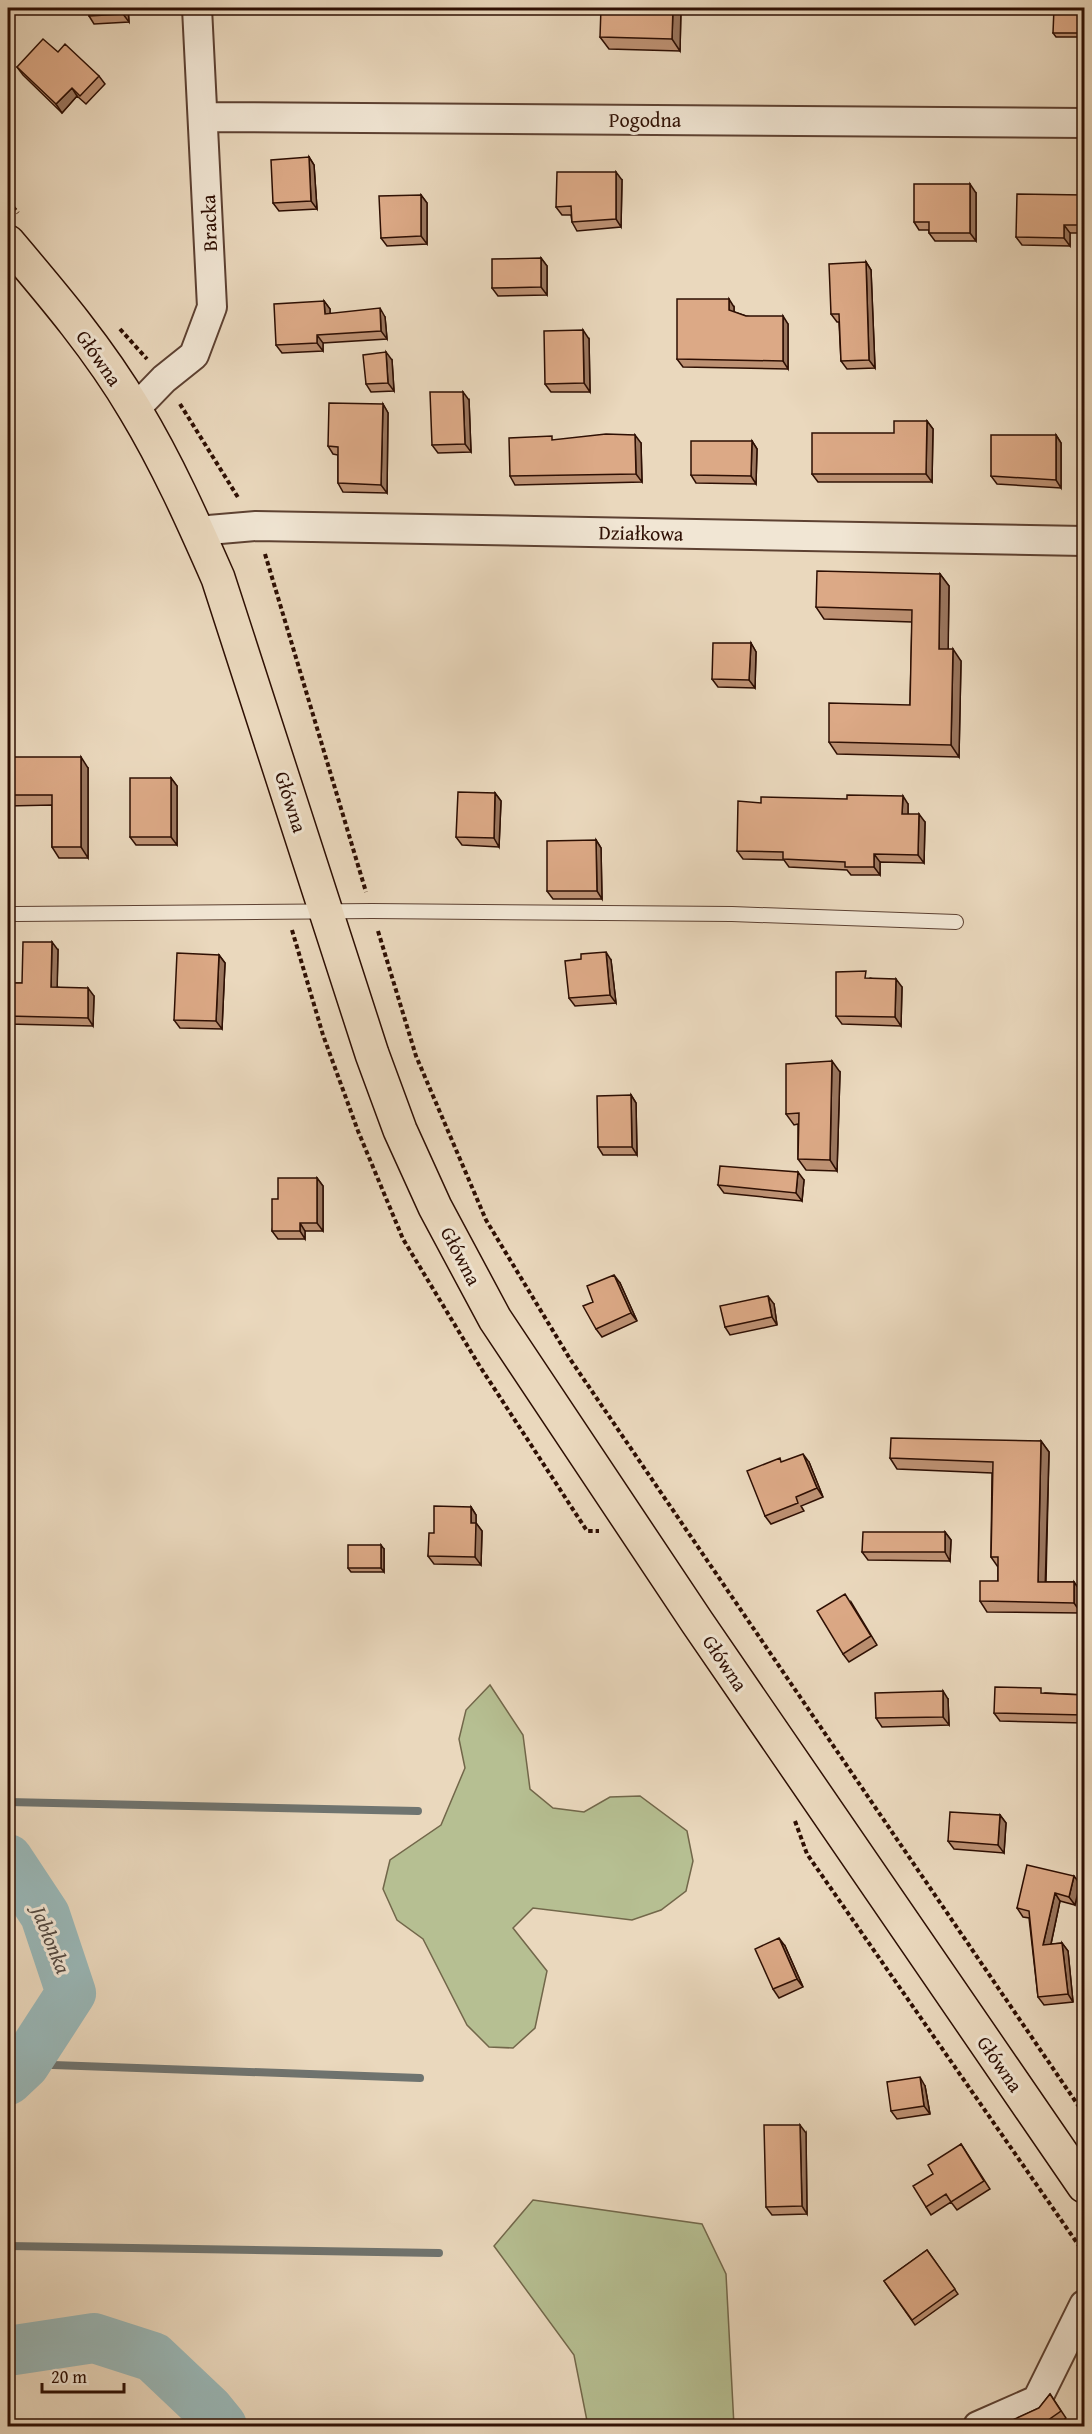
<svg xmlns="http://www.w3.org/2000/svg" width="1092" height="2434" viewBox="0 0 1092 2434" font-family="'Gentium Book Plus',serif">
	<rect width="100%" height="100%" fill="#ead8bd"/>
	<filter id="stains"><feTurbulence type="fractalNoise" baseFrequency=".00333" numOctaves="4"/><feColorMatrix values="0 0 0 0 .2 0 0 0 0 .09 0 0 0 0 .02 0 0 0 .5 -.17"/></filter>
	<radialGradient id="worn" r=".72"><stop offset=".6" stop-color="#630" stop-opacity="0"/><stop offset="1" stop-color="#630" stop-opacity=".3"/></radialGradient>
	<path fill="#b6bf92" stroke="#72674a" stroke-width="1.5" d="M490,1685L523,1735L530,1789L553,1808L584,1812L610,1797L640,1796L687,1831L693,1861L686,1891L661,1910L632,1920L533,1908L513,1928L547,1971L535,2028L513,2048L489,2047L467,2025L423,1939L397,1920L383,1889L390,1860L441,1825L465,1768L459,1739L466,1710Z
		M533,2200L702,2224L726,2274L734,2426H588L574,2355L494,2246Z"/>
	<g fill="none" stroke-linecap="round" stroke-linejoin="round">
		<path stroke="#6f7470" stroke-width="8" d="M8,1802L418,1811
			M25,2064L420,2078
			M8,2246L439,2253"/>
		<path stroke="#9ab8b8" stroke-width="50" d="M8,1859L45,1915L71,1993L25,2064L8,2080
			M8,2351L94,2338L153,2357L209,2410L222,2426"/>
		<g stroke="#5d4132" stroke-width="16">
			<path id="service" d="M16,914L372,911L732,914L956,922"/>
		</g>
		<g stroke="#5d4132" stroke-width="32">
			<path id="minor" d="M205,117L1084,123
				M135,409L164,379L194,355L212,307L197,8
				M197,531L256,526L1084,541
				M978,2426L1037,2400L1084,2305"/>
		</g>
		<g stroke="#2e0f03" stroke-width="36">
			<path id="primary" d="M8,242C53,295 99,349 135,410C167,463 193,521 218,578L372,1054L400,1130L435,1207L495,1319L697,1622L1084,2186"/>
		</g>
		<path stroke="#2e0f03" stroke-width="4" stroke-dasharray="4.5 3" stroke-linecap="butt" d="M8,201L18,213
			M120,329L147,359
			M180,404L239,499
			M265,554L366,892
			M292,930L323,1035L358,1131L403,1239L479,1365L587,1531H599
			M378,931L416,1056L486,1220L570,1359L1084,2114
			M795,1821L807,1854L1084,2253"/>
		<use href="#service" stroke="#f1e6d4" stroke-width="14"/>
		<use href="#minor" stroke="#f1e6d4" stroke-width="28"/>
		<use href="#primary" stroke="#ead8bd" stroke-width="33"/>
	</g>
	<path fill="#bd9173" stroke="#2e0f03" stroke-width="1.5" d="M88,8H128L129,22L94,24L89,16Z
		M491,8H534V12L493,11Z
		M681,8L680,51L609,49L600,37Z
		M1084,8V29H1083V37H1056L1053,33Z
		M58,52L99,76L105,84L86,104L77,96L62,113L23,75L17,67Z
		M309,157L314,165L317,209L279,211L273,203Z
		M622,180L621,227L577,231L572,222L571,215H562L556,207Z
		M976,193V241H935L929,233V230H919L914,222Z
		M421,195L427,203V244L387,246L381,238Z
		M1084,195V233H1070V246L1022,245L1016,237Z
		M541,258L547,266V295L498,296L492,288Z
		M866,262L871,270L875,368L847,369L841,361L839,322H837L831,314Z
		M324,301L330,309V314L385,317L387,339L323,343V351L282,353L276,345Z
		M734,307V312L746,316L788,324V369L683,367L677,359Z
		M589,339L590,392H551L545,384Z
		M392,360L394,391L371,392L366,384Z
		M469,400L471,452L438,453L432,445Z
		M383,404L388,413L387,493L343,492L338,483V455L333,454L328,446Z
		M927,421L933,429L932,482H818L812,474Z
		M1056,435L1061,443V488L997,484L991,476Z
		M555,440L641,443L642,482L515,485L510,476Z
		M752,441L757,449L756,484L696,483L691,475Z
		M940,574L949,586L948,649L961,661L959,757L837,754L829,742L910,705L912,622L824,619L816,607Z
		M751,643L756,652L755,688L718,687L712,679Z
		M8,757L88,768V858H59L52,847V805L8,806Z
		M171,778L177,786V845H136L130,837Z
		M495,793L501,801L499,847L462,845L456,837Z
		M761,803L908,804V814L925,822L924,863L880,862V875H851L847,870L789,867L784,860L743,859L737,851Z
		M596,840L601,848L602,899H553L547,891Z
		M58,950L57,987L94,996L93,1026L8,1024V983H22Z
		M219,955L225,963L222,1029L180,1028L174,1020Z
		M611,960L616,1003L575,1006L569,998Z
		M870,978L902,987L901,1026L842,1024L836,1016Z
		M840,1072L837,1171L806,1170L798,1159V1124L794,1125L786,1114Z
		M631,1095L636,1103L637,1155H603L598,1147Z
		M317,1178L323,1186V1231H305V1239H278L272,1231L278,1199Z
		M804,1180L802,1201L724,1193L718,1185Z
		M620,1283L637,1321L602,1337L596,1329L593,1302Z
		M774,1304L777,1325L730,1335L725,1327Z
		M1041,1441L1049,1452L1046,1582H1074L1081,1592V1613L987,1612L980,1601L998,1581V1567L991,1557L992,1473L897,1469L890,1458Z
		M782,1462H809L823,1497L801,1506L804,1511L771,1524L765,1516Z
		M471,1507L476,1515V1523L482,1531L481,1565L434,1564L428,1556L434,1533Z
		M945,1532L951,1540L950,1561L868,1560L862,1552Z
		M384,1549V1572H351L348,1568Z
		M851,1602L877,1645L849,1662L843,1654Z
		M1045,1693L1084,1695V1723L1000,1721L994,1713Z
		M948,1699L949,1725L882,1727L876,1718Z
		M1000,1815L1006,1823L1004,1853L954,1849L948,1841Z
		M1080,1884L1075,1905L1060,1901L1051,1944L1062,1943L1068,1951L1073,2002L1044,2005L1038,1997L1029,1918L1023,1917L1017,1908Z
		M785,1946L803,1987L779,1998L773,1989Z
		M925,2086L930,2114L897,2119L891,2111Z
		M806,2133L807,2214L772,2215L766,2207Z
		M961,2144L990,2189L957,2210L951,2202L931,2215L926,2207L933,2174Z
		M927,2250L958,2294L915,2325L884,2281Z
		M1050,2394L1066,2418L1053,2427H999L1039,2408Z"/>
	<path fill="#9a765e" stroke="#2e0f03" stroke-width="1.5" d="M123,8H128L129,22L123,14Z
		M673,8H681L680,51L672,39Z
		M1080,25L1083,29V37L1080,33Z
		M72,88L77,96L62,113L56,104Z
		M309,157L314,165L317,209L311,201Z
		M616,172L622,180L621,227L616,219Z
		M970,184L976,193V241L970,233Z
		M421,195L427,203V244L421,236Z
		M1064,225L1070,233V246L1064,238Z
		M541,258L547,266V295L541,287Z
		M866,262L871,270L875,368L869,360Z
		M729,299L734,307V318L729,310Z
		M324,301L330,309V322L325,314Z
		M380,308L385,317L387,339L381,331Z
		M783,316L788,324V369L783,361Z
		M583,330L589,339L590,392L584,383Z
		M317,335L323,343V351L317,343Z
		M386,352L392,360L394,391L388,383Z
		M463,392L469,400L471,452L465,444Z
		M383,404L388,413L387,493L381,485Z
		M927,421L933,429L932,482L926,474Z
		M635,435L641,443L642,482L636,474Z
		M1056,435L1061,443V488L1056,480Z
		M752,441L757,449L756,484L751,476Z
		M940,574L949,586L948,661L939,649Z
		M751,643L756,652L755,688L749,680Z
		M953,649L961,661L959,757L951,745Z
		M81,757L88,768V858L81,847Z
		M171,778L177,786V845L171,837Z
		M495,793L501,801L499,847L494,838Z
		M903,796L908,804V822L902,814Z
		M919,814L925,822L924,863L918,855Z
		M596,840L601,848L602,899L597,891Z
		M874,854L880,862V875L874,867Z
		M52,942L58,950L57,995L51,987Z
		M606,952L611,960L616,1003L610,995Z
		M219,955L225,963L222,1029L216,1021Z
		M896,979L902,987L901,1026L895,1017Z
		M88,988L94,996L93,1026L88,1018Z
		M832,1061L840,1072L837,1171L830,1160Z
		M631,1095L636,1103L637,1155L632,1147Z
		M798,1172L804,1180L802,1201L796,1193Z
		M317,1178L323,1186V1231L317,1223Z
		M300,1223L305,1231V1239L300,1231Z
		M614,1275L620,1283L637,1321L631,1313Z
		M768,1296L774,1304L777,1325L772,1317Z
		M1041,1441L1049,1452L1045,1592L1038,1582Z
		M803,1454L809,1462L823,1497L817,1488Z
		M471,1507L476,1515V1523L482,1531L481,1565L475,1557L471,1523Z
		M945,1532L951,1540L950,1561L945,1552Z
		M381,1545L384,1549V1572L381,1568Z
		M1074,1582L1081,1592V1613L1074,1603Z
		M943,1691L948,1699L949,1725L943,1717Z
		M1000,1815L1006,1823L1004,1853L998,1845Z
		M1074,1876L1080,1884L1075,1905L1069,1897Z
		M1055,1893L1060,1901L1049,1953L1043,1945Z
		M779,1938L785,1946L803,1987L797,1979Z
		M1062,1943L1068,1951L1073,2002L1068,1994Z
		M920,2077L925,2086L930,2114L924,2106Z
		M800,2125L806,2133L807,2214L802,2206Z"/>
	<path fill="#dca986" stroke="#2e0f03" stroke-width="1.5" d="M88,8H123V14L89,16Z
		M601,8H673L672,39L600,37Z
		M1054,8H1084V25H1080V33H1053Z
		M43,39L58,52L65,44L99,76L80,96L72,88L56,104L17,67Z
		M309,157L311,201L273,203L271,160Z
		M557,172H616V219L572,222L571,206L556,207Z
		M914,184H970V233H929V222H914Z
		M1017,194L1084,195V225H1064V238L1016,237Z
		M421,195V236L381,238L379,196Z
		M541,258V287L492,288V259Z
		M866,262L869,360L841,361L839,314H831L829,264Z
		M677,299H729V310L746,316H783V361L677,359Z
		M324,301L325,314L380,308L381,331L317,335V343L276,345L274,304Z
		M583,330L584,383L545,384L544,331Z
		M386,352L388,383L366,384L363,355Z
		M430,392H463L465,444L432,445Z
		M329,403L383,404L381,485L338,483V447L328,446Z
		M894,421H927L926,474H812V433H894Z
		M606,434L635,435L636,474L510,476L509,438L552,436V440Z
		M991,435H1056V480L991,476Z
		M691,441H752L751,476L691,475Z
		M817,571L940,574L939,649H953L951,745L829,742V703L910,705L912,610L816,607Z
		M713,643H751L749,680L712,679Z
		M8,757H81V847H52V795H8Z
		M130,778H171V837H130Z
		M458,792L495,793L494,838L456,837Z
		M847,795L903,796L902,814H919L918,855L874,854V867H845V862L783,859V852L737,851L738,801L761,803V797L847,799Z
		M596,840L597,891H547V841Z
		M23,942H52L51,987L88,988V1018L8,1016V983H22Z
		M606,952L610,995L569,998L565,961L581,959V954Z
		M177,953L219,955L216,1021L174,1020Z
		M866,971L865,978L896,979L895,1017L836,1016V972Z
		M832,1061L830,1160L798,1159L799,1113L786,1114V1064Z
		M631,1095L632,1147H598L597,1096Z
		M720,1166L798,1172L796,1193L718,1185Z
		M278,1178H317V1223H300V1231H272V1199H278Z
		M614,1275L631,1313L596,1329L583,1306L593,1302L587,1286Z
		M768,1296L772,1317L725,1327L720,1306Z
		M891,1438L1041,1441L1038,1582H1074V1603L980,1601V1581H998V1557H991L993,1462L890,1458Z
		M803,1454L817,1488L796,1497L798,1503L765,1516L747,1471L780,1458L781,1462Z
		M434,1506L471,1507V1523H476L475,1557L428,1556L429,1533H434Z
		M863,1532H945V1552H862Z
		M348,1545H381V1568H348Z
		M845,1594L871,1636L843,1654L817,1611Z
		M995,1687L1041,1688V1693L1084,1695V1715L994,1713Z
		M943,1691V1717L876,1718L875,1693Z
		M950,1812L1000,1815L998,1845L948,1841Z
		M1027,1865L1074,1876L1069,1897L1055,1893L1043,1945L1062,1943L1068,1994L1038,1997L1029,1911L1017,1908Z
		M779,1938L797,1979L773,1989L755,1949Z
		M920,2077L924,2106L891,2111L887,2082Z
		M764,2125H800L802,2206L766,2207Z
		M961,2144L984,2181L951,2202L946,2194L926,2207L913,2186L933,2174L928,2165Z
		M927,2250L955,2289L912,2320L884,2281Z
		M1050,2394L1061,2411L1038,2427L999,2426L1039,2408Z"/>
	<g text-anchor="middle" stroke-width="6" stroke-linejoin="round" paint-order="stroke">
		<g font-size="20" fill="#2e0f03" stroke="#f1e6d4">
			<text x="645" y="127">Pogodna</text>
			<text transform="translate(209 223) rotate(-92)" y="7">Bracka</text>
			<text transform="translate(99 358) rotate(55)" y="7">Główna</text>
			<text transform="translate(641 533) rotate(1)" y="7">Działkowa</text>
			<text transform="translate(291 802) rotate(72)" y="7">Główna</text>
			<text transform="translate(461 1256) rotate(62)" y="7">Główna</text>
			<text transform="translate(725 1663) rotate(56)" y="7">Główna</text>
			<text transform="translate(1000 2064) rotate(55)" y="7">Główna</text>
		</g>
		<g font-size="21" font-style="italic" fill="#544a42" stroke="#f1e6d4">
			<text transform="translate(51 1940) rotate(68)" y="7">Jabłonka</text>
		</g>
	</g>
	<rect width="1092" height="2434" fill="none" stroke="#ead8bd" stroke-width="30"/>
	<rect x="9" y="9" width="1074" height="2416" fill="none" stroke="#2e0f03" stroke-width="3"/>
	<rect x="15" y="15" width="1062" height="2404" fill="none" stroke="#2e0f03" stroke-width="1.5"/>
	<path d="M42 2383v9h82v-9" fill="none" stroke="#2e0f03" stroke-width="3"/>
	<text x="51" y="2383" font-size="18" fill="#2e0f03" stroke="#f1e6d4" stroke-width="4.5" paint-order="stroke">20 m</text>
	<rect width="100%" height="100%" filter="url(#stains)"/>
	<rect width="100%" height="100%" fill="url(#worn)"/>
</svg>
